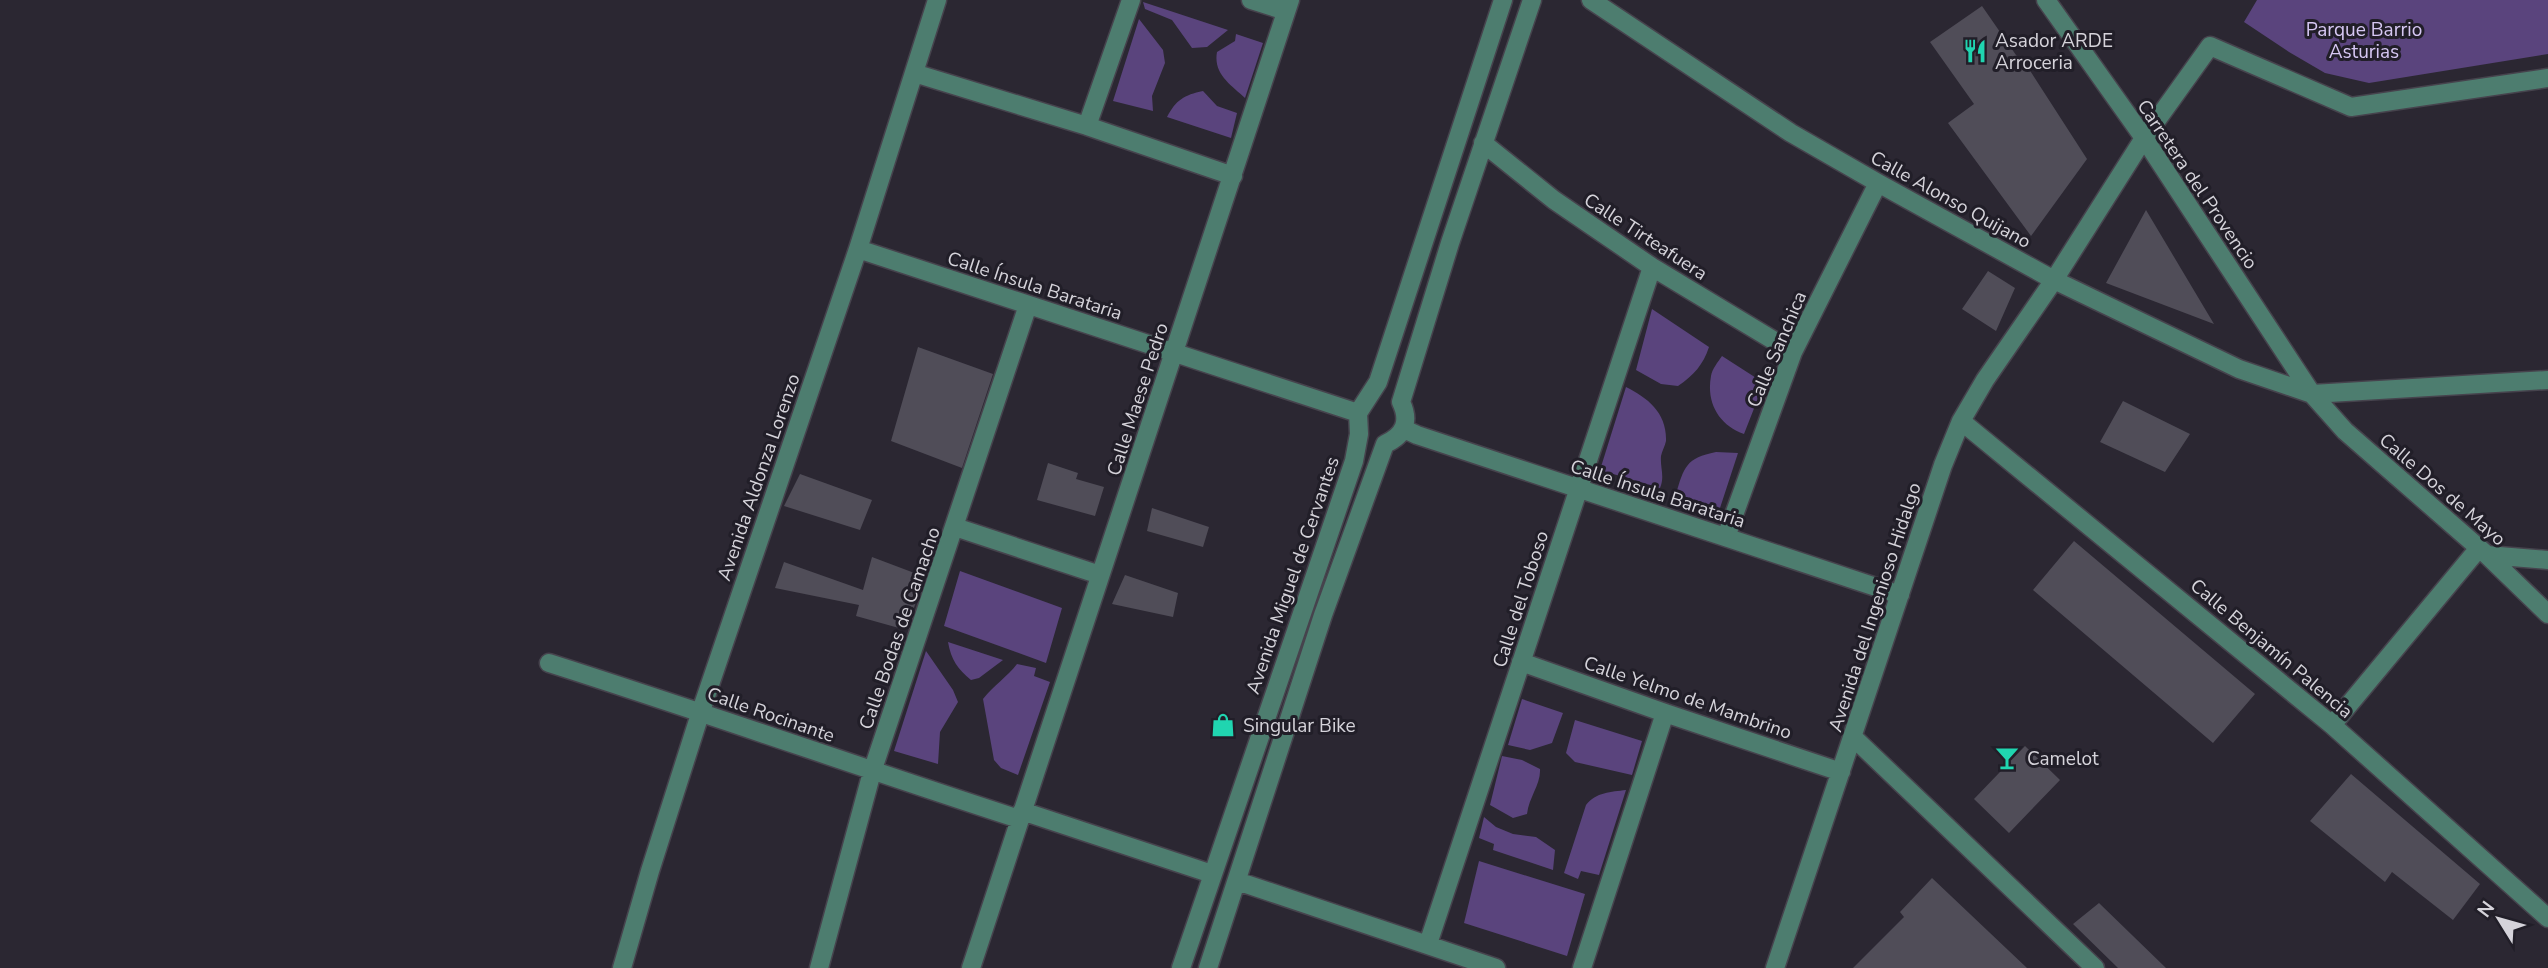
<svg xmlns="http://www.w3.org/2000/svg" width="2548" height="968" viewBox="0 0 2548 968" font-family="'Nunito Sans',sans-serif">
	<rect width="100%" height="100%" fill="#2b2732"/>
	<path fill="#5a447d" d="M2257,0H2548V54L2369,83L2325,73L2289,52L2244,22Z
		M1143,2L1228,30L1207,47L1192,48L1172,20L1145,9Z
		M1139,19L1163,50L1165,63L1152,96L1153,111L1113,101Z
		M1236,34L1263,43L1245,98C1231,85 1213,74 1217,52L1235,41Z
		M1203,91L1217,106L1237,113L1231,138L1167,117C1176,100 1184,95 1203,91Z
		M1652,309L1709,347C1703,365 1694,375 1678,386L1661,384L1636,370Z
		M1722,356L1764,383L1744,434C1719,425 1706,403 1711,376C1712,369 1718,362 1722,356Z
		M1626,387C1648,398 1667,413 1666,441C1665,446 1662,451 1661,456C1660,468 1665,476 1660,488L1600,470Z
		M1716,452L1738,453L1720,508L1676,494C1684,467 1686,458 1716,452Z
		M960,571L1062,608L1046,663L944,626Z
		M948,642L1003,660L979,678L971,680C958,669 951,660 948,642Z
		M926,651L953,690L958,702L940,732L938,764L894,751Z
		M1017,664L1036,668L1034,676L1050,682L1018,775L1001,768L994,760L983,699C994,685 1007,677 1017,664Z
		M1522,699L1563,713L1552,743L1530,750L1508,745Z
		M1575,720L1642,741L1632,775L1575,762L1566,753Z
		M1502,756L1522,760L1540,769C1541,784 1529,797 1527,814L1513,818L1490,805Z
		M1626,790L1599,875L1581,871L1578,879L1564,873L1586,805C1596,792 1611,792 1626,790Z
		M1484,817L1496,827L1513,834L1536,837L1555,850L1553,870L1493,850L1494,844L1479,838Z
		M1479,861L1585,894L1567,956L1464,923Z"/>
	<path fill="#504d58" d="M1982,6L2025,68L2027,66L2087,159L2031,236L1948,123L1974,104L1930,42Z
		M2146,210L2214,324L2106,283Z
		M1988,271L2015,288L1996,331L1962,309Z
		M918,347L993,374L962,468L891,441Z
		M2123,401L2190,434L2165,472L2100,442Z
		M1048,463L1078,473L1076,479L1104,487L1095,516L1037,500Z
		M800,474L872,500L860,530L784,506Z
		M1152,508L1209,527L1203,547L1147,531Z
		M2074,541L2255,694L2213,743L2033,590Z
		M872,557L925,577L906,630L856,616L859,605L775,588L784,562L863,590Z
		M1125,575L1178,593L1173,617L1112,604Z
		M2025,746L2060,780L2009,833L1974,799Z
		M2351,774L2480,884L2453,920L2392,872L2385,882L2310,821Z
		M1932,878L2027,968H1853L1904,917L1900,912Z
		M2099,903L2166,968H2118L2073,924Z"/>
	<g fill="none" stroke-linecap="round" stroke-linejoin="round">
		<g stroke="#46434d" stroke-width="21">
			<path id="minor" d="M1251,0L1286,11
				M1591,0L1791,133L1878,183L2054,280L2239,369L2312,394L2548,380
				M2046,0L2144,138L2312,394L2345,431L2487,555L2548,614
				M914,73L1087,126L1233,176
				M1087,126L1131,0
				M1483,143L1554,200L1652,267L1793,352
				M858,249L1358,413
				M1961,421L2332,725L2548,918
				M1404,429L1417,435L1900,595
				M955,527L1100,575
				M1726,537L1793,352L1878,183
				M2487,555L2548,560
				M1521,662L1665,713L1841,772
				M549,663C706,713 862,768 1019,819
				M2332,725L2479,548
				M1853,737L2095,968
				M1022,811L1212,874
				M1237,881L1496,968
				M1428,944L1652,267
				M622,968L650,871L701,711L858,249L937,0
				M819,968L872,772L1028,305
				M971,968L1290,0
				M1181,968L1354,461L1359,434L1358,413L1378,382L1503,0
				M1208,968L1323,615L1385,444C1405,435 1410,421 1401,402L1450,243L1532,0
				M1582,968L1665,713
				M1775,968L1943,465L1961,421L1985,380L2054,280L2144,138L2210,46L2351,107L2548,78"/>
		</g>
		<use href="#minor" stroke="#4d7d6f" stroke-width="18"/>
	</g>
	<defs>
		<g id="restaurant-bare" transform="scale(1.89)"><path d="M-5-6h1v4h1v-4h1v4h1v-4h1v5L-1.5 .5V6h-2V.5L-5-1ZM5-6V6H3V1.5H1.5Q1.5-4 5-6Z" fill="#20d5b0" stroke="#211e28" stroke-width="2.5" paint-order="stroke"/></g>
		<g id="shop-bare" transform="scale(1.89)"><path d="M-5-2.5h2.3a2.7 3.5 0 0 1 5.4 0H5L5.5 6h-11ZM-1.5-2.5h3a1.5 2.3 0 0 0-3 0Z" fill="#20d5b0" stroke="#211e28" stroke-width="2.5" paint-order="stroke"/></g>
		<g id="bar-bare" transform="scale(1.89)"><path d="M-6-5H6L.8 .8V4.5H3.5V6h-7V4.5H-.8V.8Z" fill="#20d5b0" stroke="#211e28" stroke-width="2.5" paint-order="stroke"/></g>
	</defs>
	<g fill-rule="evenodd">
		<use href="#restaurant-bare" x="1975" y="51"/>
		<use href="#shop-bare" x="1223" y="725"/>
		<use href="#bar-bare" x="2007" y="758"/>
	</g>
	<g text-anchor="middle" stroke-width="6" stroke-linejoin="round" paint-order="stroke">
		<g font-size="19" fill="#d6c7f3" stroke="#211e28">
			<text x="2364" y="36">Parque Barrio<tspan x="2364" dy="22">Asturias</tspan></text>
		</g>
		<g font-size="19" fill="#d5d3da" stroke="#211e28" text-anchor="start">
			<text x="1995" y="47">Asador ARDE<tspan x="1995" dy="22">Arroceria</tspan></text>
			<text x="1243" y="732">Singular Bike</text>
			<text x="2027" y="765">Camelot</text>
		</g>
		<g font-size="19" fill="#d5d3da" stroke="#211e28">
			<text transform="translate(2198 184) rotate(56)" y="7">Carretera del Provencio</text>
			<text transform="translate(1951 199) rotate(29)" y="7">Calle Alonso Quijano</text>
			<text transform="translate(1646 236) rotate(33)" y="7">Calle Tirteafuera</text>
			<text transform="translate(1035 285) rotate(18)" y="7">Calle Ínsula Barataria</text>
			<text transform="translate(1776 349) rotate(-67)" y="7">Calle Sanchica</text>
			<text transform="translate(1137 399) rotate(-72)" y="7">Calle Maese Pedro</text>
			<text transform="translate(758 477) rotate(-71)" y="7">Avenida Aldonza Lorenzo</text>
			<text transform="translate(2443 489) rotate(41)" y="7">Calle Dos de Mayo</text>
			<text transform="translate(1658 493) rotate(18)" y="7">Calle Ínsula Barataria</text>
			<text transform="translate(1292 575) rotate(-71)" y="7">Avenida Miguel de Cervantes</text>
			<text transform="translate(1520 599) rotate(-72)" y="7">Calle del Toboso</text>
			<text transform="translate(1874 607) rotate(-72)" y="7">Avenida del Ingenioso Hidalgo</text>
			<text transform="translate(899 628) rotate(-71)" y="7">Calle Bodas de Camacho</text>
			<text transform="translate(2272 648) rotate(40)" y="7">Calle Benjamín Palencia</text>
			<text transform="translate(1688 697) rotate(19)" y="7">Calle Yelmo de Mambrino</text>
			<text transform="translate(771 714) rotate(19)" y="7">Calle Rocinante</text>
		</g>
	</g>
	<g transform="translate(2499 919) rotate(307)" stroke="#211e28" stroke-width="5" paint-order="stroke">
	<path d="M0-5L12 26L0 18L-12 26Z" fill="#d5d3da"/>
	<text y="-10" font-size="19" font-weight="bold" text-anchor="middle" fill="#d5d3da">N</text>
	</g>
</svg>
